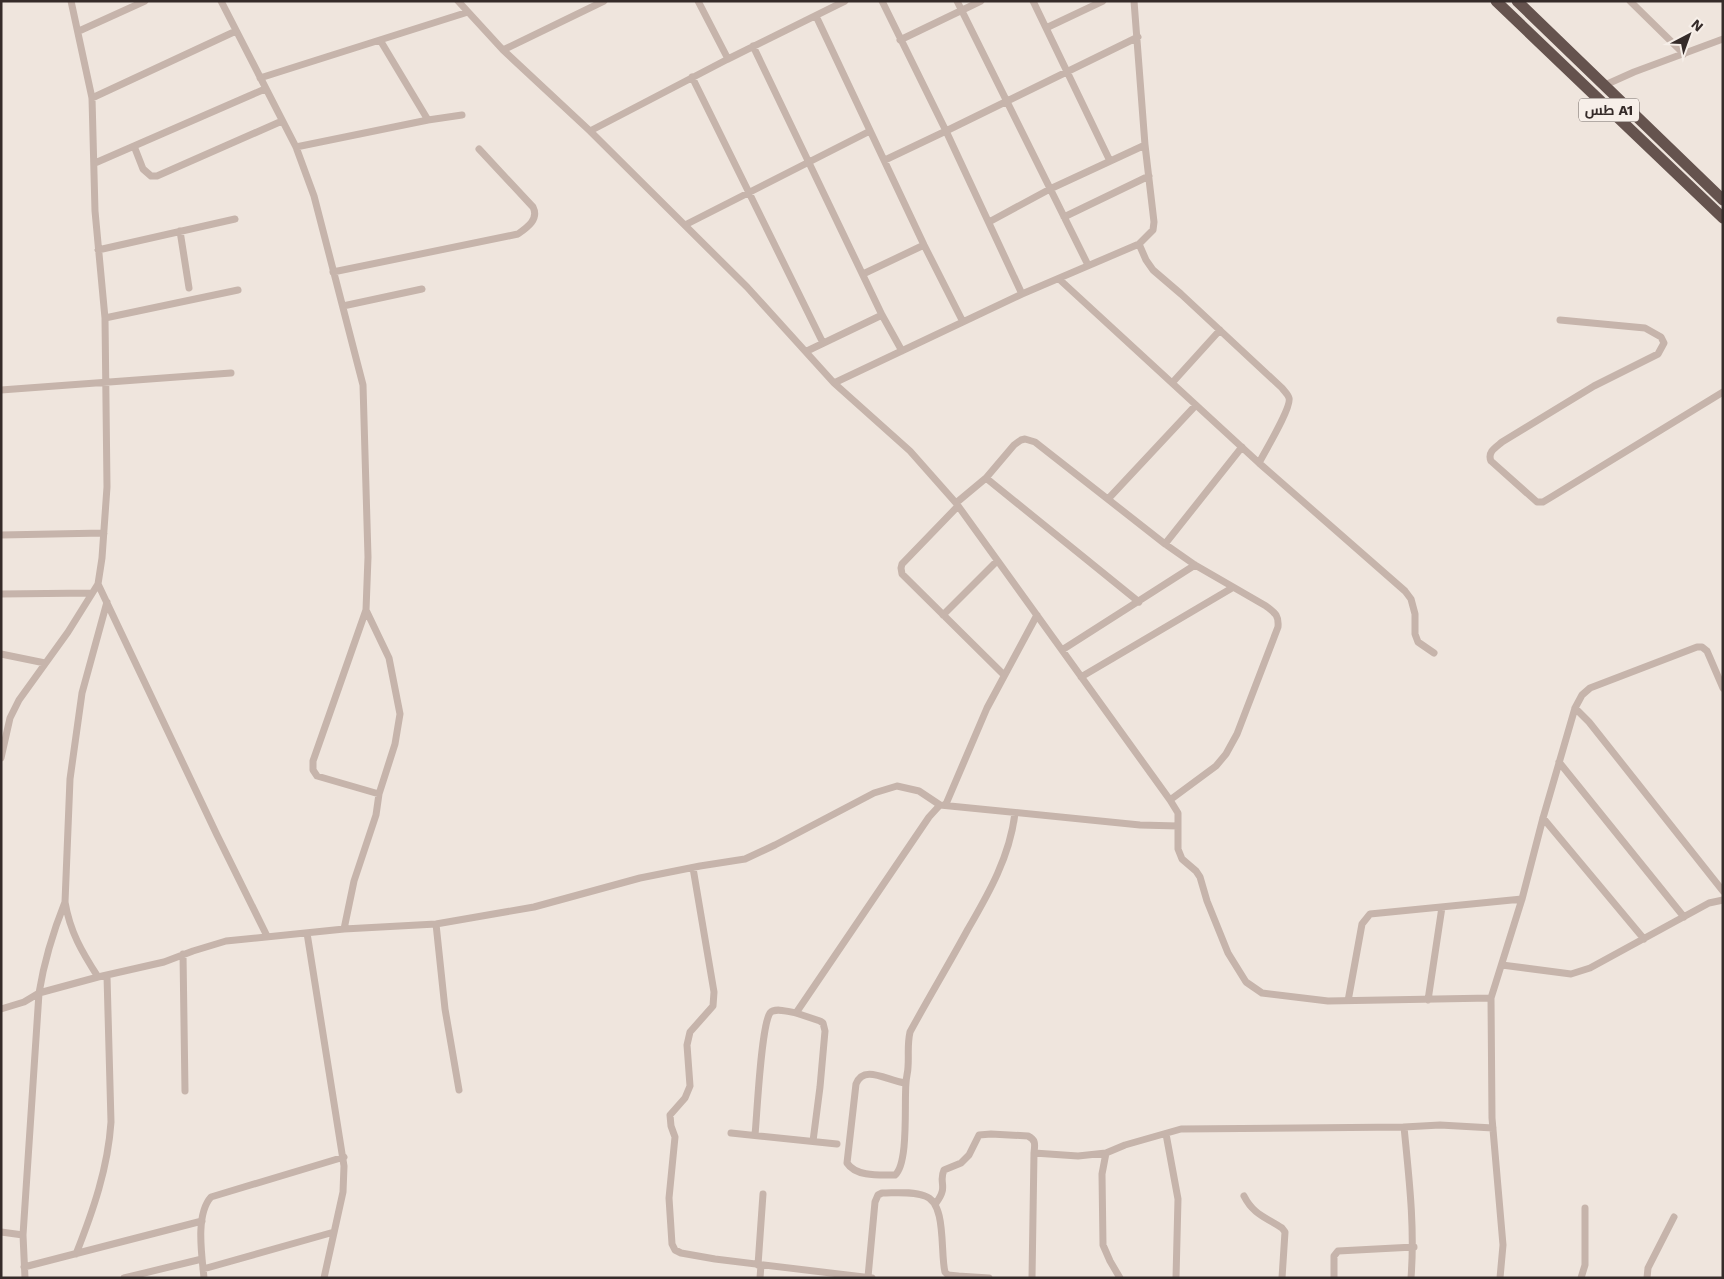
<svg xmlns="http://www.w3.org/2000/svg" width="1724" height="1279" viewBox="0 0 1724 1279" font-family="'Work Sans',Cairo,sans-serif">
	<rect width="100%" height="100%" fill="#efe5dd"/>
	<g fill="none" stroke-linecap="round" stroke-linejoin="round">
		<path stroke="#c6b4ab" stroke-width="7" d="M221,1L296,147L314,196L363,385L368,557L366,610L313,761V770L317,776L379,794
			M458,1L503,50L590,131
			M698,1L728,59L845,1
			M882,1L946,131L885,160
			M957,1L1088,265
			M1033,1L1110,161
			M1630,1L1684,54
			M816,16L924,245L963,322
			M1046,28L1103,1
			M79,31L145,1
			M380,40L428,120
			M900,40L981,1
			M753,46L882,315L902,351
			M503,50L604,1
			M728,59L590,131L747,287L834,383L1022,294L1139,244L1153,230L1154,222L1145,145L1134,1
			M692,77L823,343
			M260,78L468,12
			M1605,85L1634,72L1723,39
			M92,98L236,31
			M134,146L143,169L151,176H157L282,121
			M296,147L428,120L462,115
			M95,163L265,89
			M1064,217L1149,176
			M989,222L1050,189L1145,145
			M685,225L870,131
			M180,231L189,288
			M1139,244L1146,260L1153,270L1181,294L1282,388C1284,391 1288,394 1289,398C1292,407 1264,453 1259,463
			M98,250L235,219
			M333,272L518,234C528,227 539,219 533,207L479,149
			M863,274L924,245
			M1059,279L1259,463L1405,591L1411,599L1415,614V634L1418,642L1434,653
			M1022,294L946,131L1138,37
			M343,306L422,289
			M105,318L238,290
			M1560,320L1645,328L1661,337L1664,343L1658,354L1594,386L1502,442C1496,447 1487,452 1491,461L1537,502H1543L1553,496L1723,392
			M807,351L882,315
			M834,383L910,451L956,503L1170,800L1178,813V849L1182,859L1196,871L1200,877L1207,901L1228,953L1246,982L1262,993L1328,1001L1491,998
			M1172,383L1220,330
			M1,390L231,373
			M986,478L1139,602
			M1109,498L1196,405
			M956,503L986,478L1014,445L1021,440L1025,439L1035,442L1165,544L1195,565L1266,606C1275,613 1279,615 1278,627L1237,734L1226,754L1216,766L1170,800
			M958,506L902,564L901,568L902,574L1004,675
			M1,535L104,533
			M1165,544L1242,447
			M98,584L217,835L267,936
			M1,594L92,593
			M943,615L997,561
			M1062,650L1195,565
			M1,654L45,663
			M1081,677L1232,588
			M1575,708L1589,722L1723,891
			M1,758L10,718L19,700L68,632L98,584L102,558L107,487L105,318L95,211L92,98L71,1
			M1559,762L1684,917
			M946,804L987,708L1037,615
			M1543,818L1644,939
			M693,868L714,992L713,1006L690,1032L687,1045L690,1086L685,1098L670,1115L671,1126L675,1137L669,1198L672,1244L675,1250L681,1253L715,1259L872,1278
			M436,924L445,1009L459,1090
			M344,929L354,881L376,815L379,794L395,744L400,714L389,658L366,610
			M307,933L344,1166L343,1192L324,1278
			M183,954L185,1091
			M1502,965L1571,974L1590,968L1709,903L1723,900
			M98,977C82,952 70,932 65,902L70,779L82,693L107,602
			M1428,1000L1442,907
			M1348,1001L1362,924L1370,914L1522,899
			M1,1009L24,1002L39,993L98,977L164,962L193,951L226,941L344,929L436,924L534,907L640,878L700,866L745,859L775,845L874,793L897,786L919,791L940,805
			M796,1013L820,1021L823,1023L825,1031L820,1087L813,1141
			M906,1083C889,1082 864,1063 856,1084L847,1163C856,1177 880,1175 895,1175C909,1163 904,1102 906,1083C906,1078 908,1072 908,1067C909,1054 907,1046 910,1032C929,997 949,964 968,929C989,893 1010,856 1015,813
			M1404,1127C1409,1178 1415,1227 1411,1278
			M731,1133L837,1144
			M1166,1134L1178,1199L1176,1278
			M755,1135C757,1115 761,1026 770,1013C775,1007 790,1012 796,1013L929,817L940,805L1140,825L1178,826
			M1244,1196C1253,1214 1265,1217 1282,1228L1285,1232L1282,1278
			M936,1203C949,1186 938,1183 944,1170L961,1163L969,1155L979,1135L991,1134L1028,1136C1036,1140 1035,1144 1034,1153
			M1,1232L23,1235
			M76,1254C93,1211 108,1168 111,1122L107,976
			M758,1265L763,1194
			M24,1267L202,1221
			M203,1269L334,1232
			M868,1277L875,1202L878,1195L882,1193C896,1193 912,1191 925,1196C947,1203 940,1253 945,1272L948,1275L958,1276
			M25,1278L23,1235L39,993C44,962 53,932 65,902
			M124,1278L202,1259
			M204,1278C202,1256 195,1215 211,1197L344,1157
			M760,1278L761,1265
			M958,1278V1276L989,1278
			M1032,1278L1034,1153L1078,1156L1106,1153
			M1120,1278L1110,1261L1103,1245L1102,1174L1106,1153L1125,1145L1181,1129L1404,1127L1440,1125L1493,1128
			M1334,1278V1256L1338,1251L1414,1247
			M1500,1278L1503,1245L1492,1118L1491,998L1522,899L1543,818L1575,708L1582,695L1590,688L1697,647H1702L1707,651L1723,688
			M1581,1278L1585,1265V1208
			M1647,1278L1648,1268L1674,1217"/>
		<path stroke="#65534e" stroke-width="11" d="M1496,1L1723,218
			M1517,1L1723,200"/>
	</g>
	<g text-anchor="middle" stroke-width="4" stroke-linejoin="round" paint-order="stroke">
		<rect fill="#f7efe9" stroke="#6f6663" stroke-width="1" x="1579" y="98.5" width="60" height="23" rx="4"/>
		<g font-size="14" font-weight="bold" fill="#352b29">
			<text x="1609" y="115">طس A1</text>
		</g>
	</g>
	<rect width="1724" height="1279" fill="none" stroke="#352b29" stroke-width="5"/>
	<g transform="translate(1689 35) rotate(41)" stroke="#f7efe9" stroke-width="4" paint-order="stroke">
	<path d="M0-4L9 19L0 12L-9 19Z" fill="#352b29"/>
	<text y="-8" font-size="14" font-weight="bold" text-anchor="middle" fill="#352b29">N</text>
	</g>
</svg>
